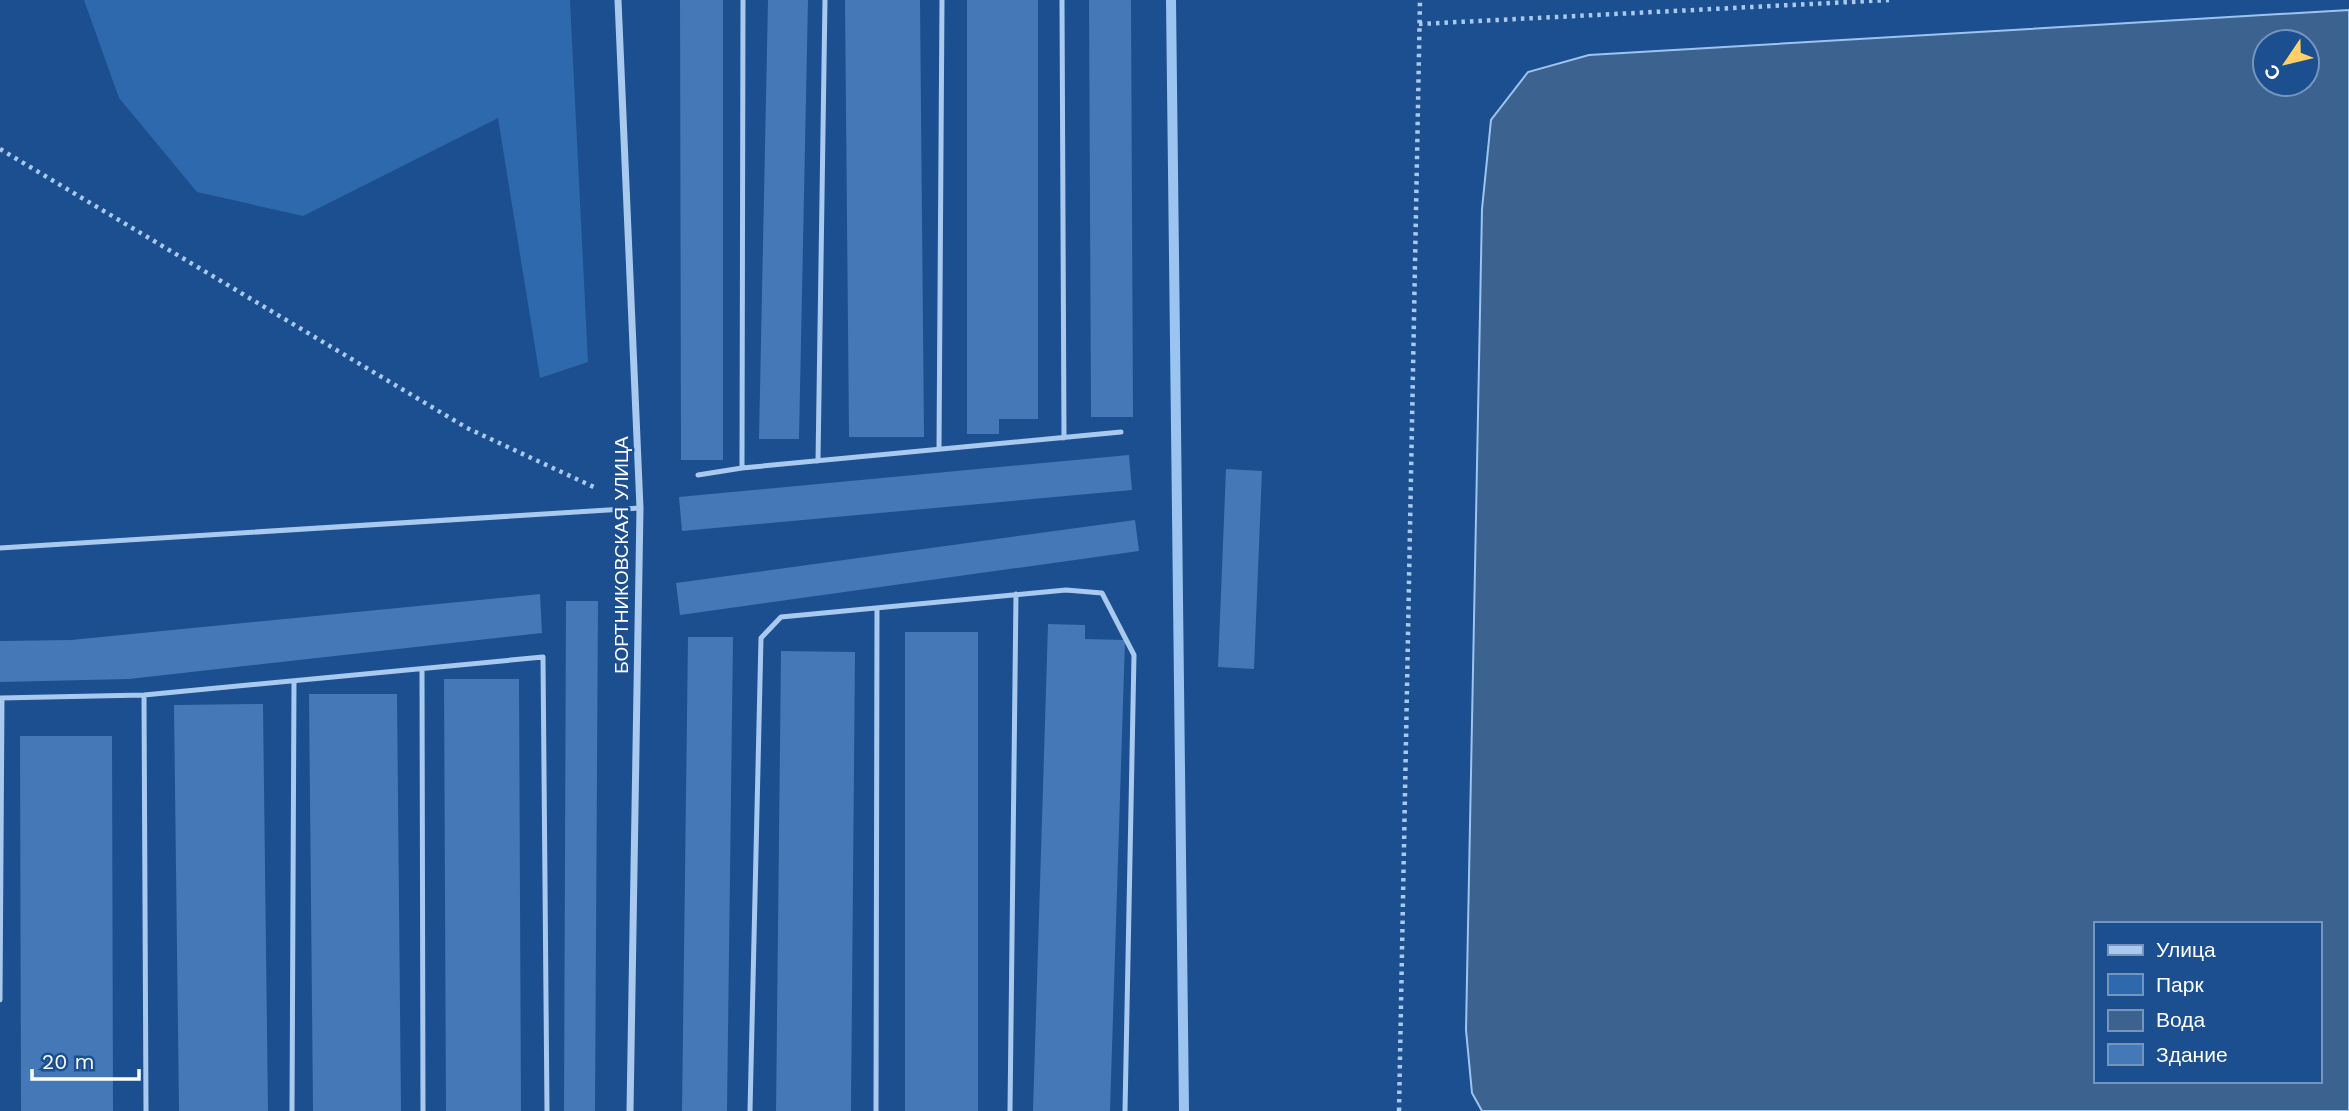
<svg xmlns="http://www.w3.org/2000/svg" width="2349" height="1111" viewBox="0 0 2349 1111" font-family="'Work Sans',sans-serif">
	<rect width="100%" height="100%" fill="#1b4f8f"/>
	<path fill="#2e69ad" d="M84,0H570L588,362L540,378L498,118L303,216L197,192L119,98Z"/>
	<path fill="#3c6290" stroke="#9cc4f0" stroke-width="2" fill-rule="evenodd" d="M2349,10V1111H1482L1472,1093L1466,1030L1482,209L1491,120L1528,72L1589,55ZM2265,42H2307V84H2265ZM2095,924H2319V1081H2095Z"/>
	<g fill="none" stroke-linecap="round" stroke-linejoin="round">
		<path stroke="#9cc4f0" stroke-width="10" d="M1171,0L1184,1111"/>
	</g>
	<path fill="#4478b7" d="M680,0H723V460H681Z
		M768,0H808L799,439H759Z
		M845,0H920L924,437H849Z
		M967,0H1038V419H999V434H967Z
		M1089,0H1131L1133,417H1091Z
		M1129,455L1132,490L682,531L679,497Z
		M1226,469L1262,471L1254,669L1218,667Z
		M1135,520L1139,551L680,615L676,583Z
		M540,594L542,633L129,679L0,682V641L71,640Z
		M566,601H598L595,1111H564Z
		M1048,624L1085,625V639L1125,640L1110,1111H1033Z
		M905,632H978V1111H905Z
		M688,637H733L727,1111H682Z
		M781,651L855,652L851,1111H776Z
		M444,679H519L521,1111H446Z
		M309,694H397L401,1111H313Z
		M263,704L268,1111H179L174,705Z
		M20,736H112L113,1111H21Z"/>
	<g fill="none" stroke-linecap="round" stroke-linejoin="round">
		<path stroke="#a9c9ee" stroke-width="4.5" stroke-dasharray="3.5 5" stroke-linecap="butt" d="M1419,24L1889,0
			M0,149L467,428L598,489
			M1399,1111L1420,0"/>
		<path stroke="#a9c9ee" stroke-width="5" d="M1062,0L1064,438
			M939,449L942,0
			M818,461L825,0
			M742,468L743,0
			M698,475L742,468L1121,432
			M0,548L640,508
			M422,669L423,1111
			M144,695L146,1111
			M0,698L144,695L543,657L547,1111
			M0,1000L2,698
			M292,1111L294,681
			M750,1111L761,638L781,617L1066,590L1102,593L1134,655L1125,1111
			M876,1111L877,608
			M1010,1111L1016,594"/>
		<path stroke="#a9c9ee" stroke-width="7" d="M618,0L640,508L630,1111"/>
	</g>
	<g text-anchor="middle" stroke-width="5" stroke-linejoin="round" paint-order="stroke">
		<g font-size="19" fill="#fff" stroke="#1b4f8f">
			<text transform="translate(621 555) rotate(-90)" y="7">БОРТНИКОВСКАЯ УЛИЦА</text>
		</g>
	</g>
	<rect x="2094" y="922" width="228" height="161" fill="#1b4f8f" stroke="#7695bc" stroke-width="2"/>
	<rect x="2108" y="945" width="35" height="10" fill="#a9c9ee" stroke="#7695bc" stroke-width="2"/>
	<text x="2156" y="957" font-size="21" fill="#ffffff">Улица</text>
	<rect x="2108" y="974" width="35" height="21" fill="#2e69ad" stroke="#7695bc" stroke-width="2"/>
	<text x="2156" y="992" font-size="21" fill="#ffffff">Парк</text>
	<rect x="2108" y="1010" width="35" height="21" fill="#3c6290" stroke="#7695bc" stroke-width="2"/>
	<text x="2156" y="1027" font-size="21" fill="#ffffff">Вода</text>
	<rect x="2108" y="1044" width="35" height="21" fill="#4478b7" stroke="#7695bc" stroke-width="2"/>
	<text x="2156" y="1062" font-size="21" fill="#ffffff">Здание</text>
	<g transform="translate(2286 63) rotate(235)"><circle r="33" fill="#1b4f8f" stroke="#7695bc" stroke-width="2"/>
	<path d="M0-5L12 26L0 18L-12 26Z" fill="#ffd166"/>
	<text y="-10" font-size="19" font-weight="bold" text-anchor="middle" fill="#ffffff">С</text>
	</g>
	<path d="M32 1069v10h107v-10" fill="none" stroke="#ffffff" stroke-width="3.5"/>
	<text x="42" y="1069" font-size="21" fill="#ffffff" stroke="#1b4f8f" stroke-width="5" paint-order="stroke">20 m</text>
</svg>
